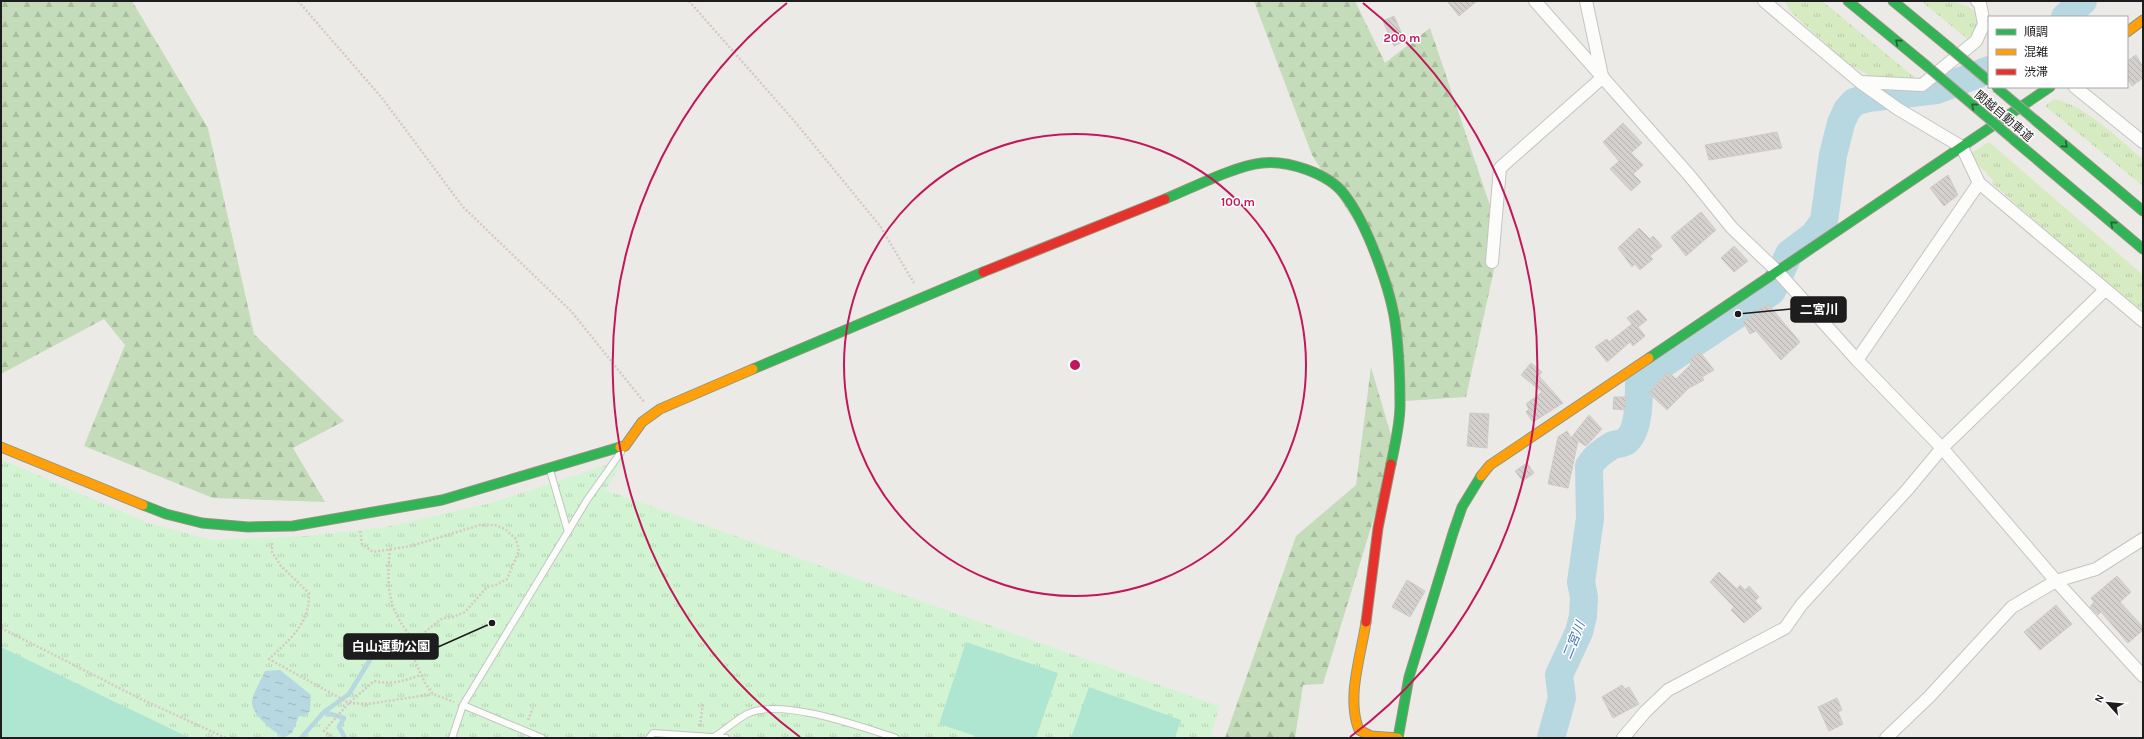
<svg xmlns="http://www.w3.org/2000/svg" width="2144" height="739" viewBox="0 0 2144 739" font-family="Karla,'Noto Sans JP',sans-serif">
	<defs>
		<pattern id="grass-tufts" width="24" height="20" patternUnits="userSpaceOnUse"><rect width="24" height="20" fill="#d7ebc2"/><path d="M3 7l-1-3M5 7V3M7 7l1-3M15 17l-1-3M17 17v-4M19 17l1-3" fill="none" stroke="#b8c9a6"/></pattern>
		<pattern id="forest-firs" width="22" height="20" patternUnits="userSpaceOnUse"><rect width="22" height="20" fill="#c4dcb9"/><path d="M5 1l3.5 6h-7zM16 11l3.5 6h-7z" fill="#a8bc9f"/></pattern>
		<pattern id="park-tufts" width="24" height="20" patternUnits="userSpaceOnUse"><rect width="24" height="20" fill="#d2f4d3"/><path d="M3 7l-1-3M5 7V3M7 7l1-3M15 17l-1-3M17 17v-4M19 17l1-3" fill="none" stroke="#b4d1b5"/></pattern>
		<pattern id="water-ripples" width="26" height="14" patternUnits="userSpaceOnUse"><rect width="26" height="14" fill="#b7d7e1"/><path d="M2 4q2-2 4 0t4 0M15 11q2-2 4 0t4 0" fill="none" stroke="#9db8c1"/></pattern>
		<pattern id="building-back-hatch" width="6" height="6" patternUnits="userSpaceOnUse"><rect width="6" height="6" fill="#d3d0cd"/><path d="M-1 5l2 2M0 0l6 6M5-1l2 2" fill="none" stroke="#b5b2b0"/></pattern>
	</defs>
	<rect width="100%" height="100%" fill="#eceae6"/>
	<path fill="url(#grass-tufts)" d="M1785,1H1822L1919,81L1876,79L1845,62L1789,10Z
		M1921,1C1945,1 1975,0 1982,22L1970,41Z
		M2054,99C2085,105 2118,139 2143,159V186L2045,106Z
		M1989,142L2143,275V316L1992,183L1993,180L1971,157L1973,152Z"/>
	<path fill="url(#forest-firs)" d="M1,1H132L208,128L254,334L344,421L293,448L325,502L213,498L84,446L125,345L104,319L1,374Z
		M1254,1H1355L1385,63L1430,28L1501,238L1466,397L1405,401L1380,261L1312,155Z
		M1371,367L1395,449L1323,684L1303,685L1295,738H1225L1296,536L1356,485Z"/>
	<path fill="url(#park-tufts)" d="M1,459L148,523L213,540L306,536L386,527L491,503L625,459L605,490L1219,706L1211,738H1Z"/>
	<path fill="#aee6d1" d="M966,642L1058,673L1036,738H982L939,724Z
		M1,647L190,738H1Z
		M1089,687L1181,720L1175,738H1071Z"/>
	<path fill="url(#water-ripples)" d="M280,670L311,695L310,711L305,716H299L292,733L285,737C275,734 250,713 252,701C254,691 261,680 265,671Z"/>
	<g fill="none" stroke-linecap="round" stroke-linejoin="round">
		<path stroke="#b7d7e1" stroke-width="4.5" d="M324,712L344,718L339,727L345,738
			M301,738L324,712L349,694L376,650"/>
		<path stroke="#b7d7e1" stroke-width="28" d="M2065,17L2083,1
			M1551,738L1562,698L1559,675L1579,632L1583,616L1584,597L1581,582L1590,518L1589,466C1594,458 1604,450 1613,445C1616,444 1621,444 1625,442C1640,432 1639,396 1639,380L1772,291L1789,254L1814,235L1824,221L1833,155L1841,123L1847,110L1854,102L1868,98L1937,90L1989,70"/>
	</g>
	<path fill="url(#building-back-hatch)" stroke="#cfccc7" d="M1447,1H1477L1459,16Z
		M1394,16L1405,41L1394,46L1383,21Z
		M2136,55L2143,67V78L2132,86L2127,78V61Z
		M1623,123L1642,143L1631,153L1643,165L1633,174L1641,182L1631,191L1610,169L1619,161L1603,142Z
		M1777,132L1782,148L1709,160L1705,145Z
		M1948,175L1958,195L1944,206L1930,188Z
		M1701,212L1716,230L1686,256L1671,237Z
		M1639,228L1650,239L1653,236L1662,246L1650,256L1653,259L1640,270L1635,264L1632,267L1618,248Z
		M1734,246L1748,261L1734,272L1721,258Z
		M1768,304L1800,342L1781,360L1756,331L1750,334L1743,322Z
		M1638,310L1647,320L1638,327L1645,336L1633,346L1630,342L1607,362L1595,347L1607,339L1609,342L1632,324L1627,318Z
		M1700,352L1714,370L1702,377L1704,380L1689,388L1667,410L1649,393L1668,372L1676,379L1691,364L1689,360Z
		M1531,363L1542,372L1539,376L1563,403L1533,422L1526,412L1529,409L1526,404L1542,392L1521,375Z
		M1614,397H1626L1625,410L1613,409Z
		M1470,413L1489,414L1487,448L1467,446Z
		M1589,415L1602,429L1586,446L1578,441L1568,488L1548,484L1558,437L1567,431L1571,438Z
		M1527,463L1534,473L1523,481L1515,471Z
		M1719,572L1737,589L1740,585L1745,590L1749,586L1759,597L1755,601L1762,608L1744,623L1731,610L1734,607L1710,582Z
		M2117,576L2131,592L2120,602L2143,627V630L2128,643L2101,612L2098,615L2090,607L2094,602L2091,598Z
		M1407,580L1425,591L1410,617L1392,607Z
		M2056,605L2072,624L2040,650L2024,632Z
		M1622,685L1625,689L1629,687L1639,704L1613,718L1602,697Z
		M1837,698L1842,710L1838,712L1843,724L1829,731L1818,707Z"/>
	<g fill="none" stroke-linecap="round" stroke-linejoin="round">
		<g stroke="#c4c4c2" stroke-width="8">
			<path id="lane" d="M550,470L568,532
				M714,737C725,730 736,720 747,714C780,697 862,727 896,738
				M452,738L463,705
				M542,738L463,705L587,500L621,452
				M649,738L653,733L726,738"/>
		</g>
		<g stroke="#c4c4c2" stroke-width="14">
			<path id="street" d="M1535,1L1689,175L1732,228L1778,272L1857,360L1942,448L2056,581L2143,676
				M1586,1L1602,76
				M1764,1L1860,82L1898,109L1962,147L1979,183L2143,321
				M1861,82L1922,85L1976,41L1984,24L1980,3L1977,1
				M2075,87L2143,142
				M1492,262L1500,168L1603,77
				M1857,360L1979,183
				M1623,738L1645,712L1668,690L1785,628L1802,604L1907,490L1942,448L2105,290
				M1886,738L1929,697L2012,607L2056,581L2096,569L2143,539"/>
		</g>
		<g stroke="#93967d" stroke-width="11">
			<path id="fast" d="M1848,1L1928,67
				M1893,1L1951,49
				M2035,120L2143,211
				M2014,140L2143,249
				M1165,199C1192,188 1234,166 1262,163C1287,160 1328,173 1344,194C1367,223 1392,292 1396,329C1399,353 1400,380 1400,405C1400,424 1395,445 1391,464
				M1649,358L2050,87
				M753,369L983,272
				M143,505L166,514L202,523L248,527L293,526L442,500L620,447
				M1398,738L1409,677L1453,533L1462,507L1481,476"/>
		</g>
		<g stroke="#93967d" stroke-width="11">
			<path id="slow" d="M2127,32L2143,20
				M1,447L143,505
				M620,447L625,446L642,422L660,409L753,369
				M1481,476L1490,465L1649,358
				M1366,622C1361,656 1346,698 1359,730L1371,736L1398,738"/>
		</g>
		<g stroke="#93967d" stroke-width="11">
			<path id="jam" d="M983,272L1165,199
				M1366,622L1378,528L1391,464"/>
		</g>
		<path stroke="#d7c8c5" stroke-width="2.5" stroke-dasharray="2 2" stroke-linecap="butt" d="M298,1L382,98L463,207L571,311L644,402
			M689,1L796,123L880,226L914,283
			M360,531L362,544L373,552L411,546L480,525H495L505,529L516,539L519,551L507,579L496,585L487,587L465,612L453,617L443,618L432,626L415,641L411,652L425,683L433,694L454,702
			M272,543V552L281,566L309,593C310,624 290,639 269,659L349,703L368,704L433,694
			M390,549C386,587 388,612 415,641
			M1,628L141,699L226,738
			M528,720L533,708
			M700,726L703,702
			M335,738L324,731L349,703L374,681C391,685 404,681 421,675"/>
		<use href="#lane" stroke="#fcfcfb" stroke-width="6"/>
		<use href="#street" stroke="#fcfcfb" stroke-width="12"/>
		<use href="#fast" stroke="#30b455" stroke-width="9"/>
		<use href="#slow" stroke="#ff9f0a" stroke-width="9"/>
		<use href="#jam" stroke="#e5322d" stroke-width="9"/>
		<g stroke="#c39ba5" stroke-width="11" stroke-linecap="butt">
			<path id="fast-bridge" d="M1951,49L1989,81
				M1928,67L2014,140
				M1996,87L2035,120"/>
		</g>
		<use href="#fast-bridge" stroke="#30b455" stroke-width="9"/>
	</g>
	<defs><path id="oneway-chevron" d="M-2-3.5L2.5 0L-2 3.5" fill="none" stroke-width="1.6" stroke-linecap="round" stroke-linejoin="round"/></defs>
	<g stroke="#266136">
		<use href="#oneway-chevron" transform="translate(1898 42) rotate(-140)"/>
		<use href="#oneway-chevron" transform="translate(1974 106) rotate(-140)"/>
		<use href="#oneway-chevron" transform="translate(2065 145) rotate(40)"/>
		<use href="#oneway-chevron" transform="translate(2113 224) rotate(-140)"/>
	</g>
	<g fill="none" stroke="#c2185b" stroke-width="2">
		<circle cx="1075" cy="365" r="231"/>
		<path d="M800 737A463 463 0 0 1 787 3M1363 3A463 463 0 0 1 1350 737"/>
	</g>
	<g text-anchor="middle" stroke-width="3" stroke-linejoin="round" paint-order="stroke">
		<g font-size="12" fill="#1d1d1d" stroke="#fff">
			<text transform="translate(2004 116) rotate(40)" y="4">関越自動車道</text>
		</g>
		<g font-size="13" font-style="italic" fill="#4577b2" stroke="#fff">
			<text transform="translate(1573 640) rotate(-68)" y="5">二宮川</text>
		</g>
	</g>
	<circle cx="1075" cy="365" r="6" fill="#c2185b" stroke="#fff" stroke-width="2"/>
	<g font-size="12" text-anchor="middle" font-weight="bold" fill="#c2185b" stroke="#fff" stroke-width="3" stroke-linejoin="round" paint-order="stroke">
		<text x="1402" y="42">200 m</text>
		<text x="1238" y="206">100 m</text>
	</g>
	<path fill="none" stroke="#1d1d1d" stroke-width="1.5" d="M1738 314L1791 309M492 623L438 647"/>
	<g fill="#1d1d1d" stroke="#fff" stroke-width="1.5">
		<circle cx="1738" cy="314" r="4"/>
		<circle cx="492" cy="623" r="4"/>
	</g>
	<g fill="#1d1d1d" stroke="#1d1d1d" stroke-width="1.5">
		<rect x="1791" y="297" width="55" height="25" rx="4"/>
		<rect x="344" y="634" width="94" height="25" rx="4"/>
	</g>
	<g font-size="13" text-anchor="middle" font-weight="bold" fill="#fff">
		<text x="1819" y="314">二宮川</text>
		<text x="391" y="651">白山運動公園</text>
	</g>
	<rect width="2144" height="739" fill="none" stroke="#1d1d1d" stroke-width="4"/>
	<rect x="1988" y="16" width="140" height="72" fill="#ffffff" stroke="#a5a5a5"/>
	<rect x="1996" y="29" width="20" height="6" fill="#30b455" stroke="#a5a5a5"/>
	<text x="2024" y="36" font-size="12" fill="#1d1d1d">順調</text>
	<rect x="1996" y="49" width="20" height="6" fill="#ff9f0a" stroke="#a5a5a5"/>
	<text x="2024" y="56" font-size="12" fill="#1d1d1d">混雑</text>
	<rect x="1996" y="69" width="20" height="6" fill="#e5322d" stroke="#a5a5a5"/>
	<text x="2024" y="76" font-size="12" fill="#1d1d1d">渋滞</text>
	<g transform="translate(2108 703) rotate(297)" stroke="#ffffff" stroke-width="3" paint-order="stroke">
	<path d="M0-3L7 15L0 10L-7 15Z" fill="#1d1d1d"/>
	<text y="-6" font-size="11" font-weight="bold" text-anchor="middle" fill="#1d1d1d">N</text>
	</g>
</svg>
